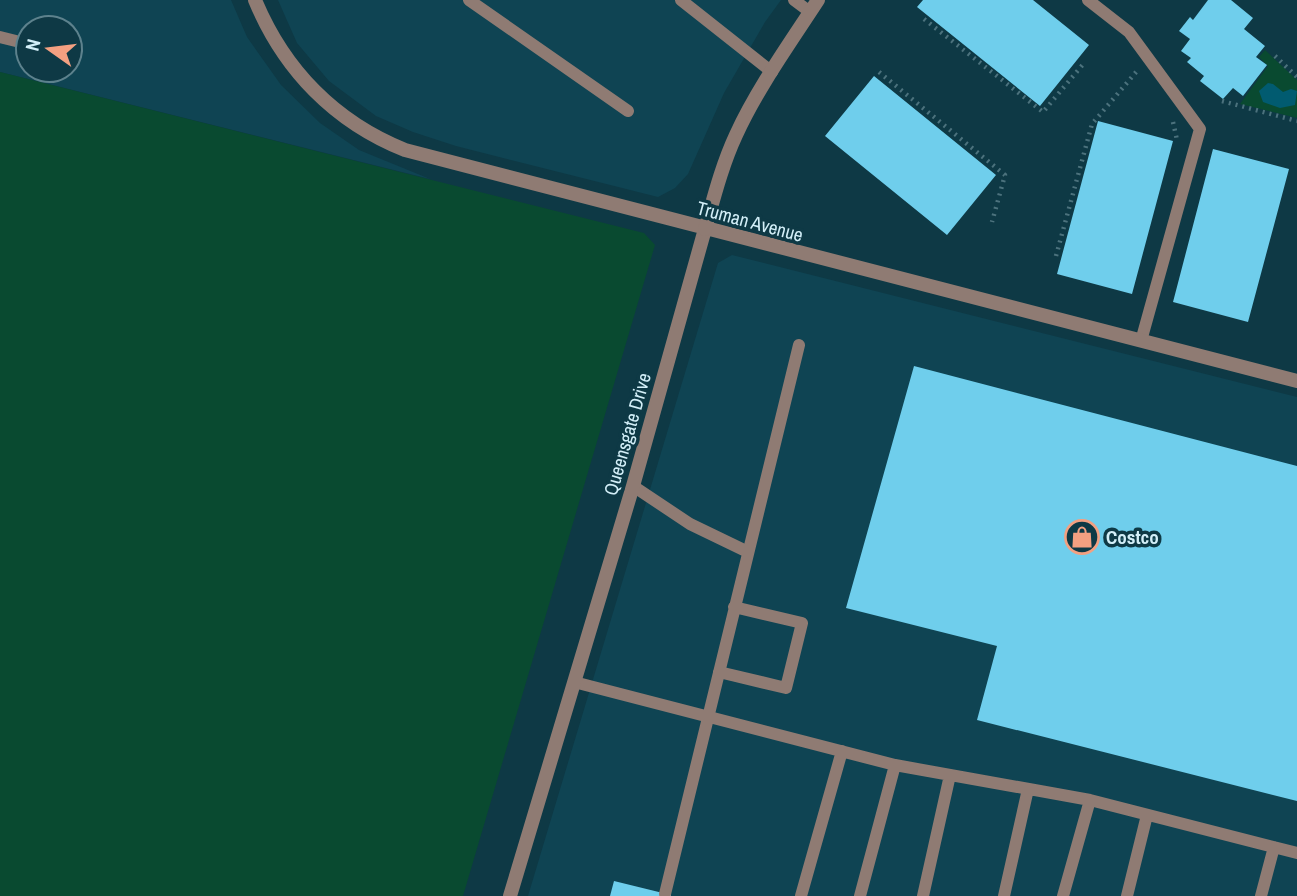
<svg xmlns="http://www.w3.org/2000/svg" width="1297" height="896" viewBox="0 0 1297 896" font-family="'Archivo Narrow',sans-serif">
	<rect width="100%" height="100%" fill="#0e3945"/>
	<path fill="#0f4453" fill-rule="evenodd" d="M0,0H231L247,37L281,85L320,123L359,150L430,179L0,72ZM28,28H70V70H28Z
		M278,0H781L765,22L724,93L688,174L675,188L658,197L456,146L413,132L376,116L329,81L297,43Z
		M732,255L1297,397V896H528L718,263Z"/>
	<path fill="#094a30" d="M1265,50L1297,80V118L1240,104L1268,66L1259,57Z
		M0,72L644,233L655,245L463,896H0Z"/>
	<path fill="#015b70" d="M1268,83L1273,84L1283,92L1291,89L1297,91L1295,105L1280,108L1263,102L1259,91Z"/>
	<path fill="#6fceec" d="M923,0H1033L1089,45L1040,106L917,7Z
		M1208,0H1231L1253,18L1244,29L1265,46L1256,57L1267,65L1243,96L1233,88L1223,99L1200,81L1204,76L1187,62L1191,58L1181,51L1190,39L1179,31L1190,17L1193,20Z
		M874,76L996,175L947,235L825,136Z
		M1098,121L1173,141L1132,294L1057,274Z
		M1213,149L1289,169L1248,322L1173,302Z
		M914,366L1297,466V801L977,720L997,646L846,608Z
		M614,881L671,895V896H610Z"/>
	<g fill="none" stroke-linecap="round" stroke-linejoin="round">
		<path stroke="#4c727d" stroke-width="4.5" stroke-dasharray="2 5" stroke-linecap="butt" d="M924,19L1043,112L1085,62
			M1275,56L1297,77
			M879,72L1005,175L992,222
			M1222,101L1297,121
			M1173,122L1177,140
			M1056,256L1092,124L1137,71"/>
		<path stroke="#8f7b73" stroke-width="12" d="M469,0L628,111
			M681,0L772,72
			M794,0L810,12
			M1088,0L1129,32L1200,129L1141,341
			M0,37L28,44
			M633,486L690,524L748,552
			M719,672L786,688L802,623L734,607
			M574,682L895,765
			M665,894L799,345
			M801,896L842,751
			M860,896L895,765L1090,800L1297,853
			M923,896L950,775
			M1004,896L1028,789
			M1063,896L1090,800
			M1127,896L1147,815
			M1261,896L1274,847"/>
		<path stroke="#8f7b73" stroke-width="14" d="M255,0C284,70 335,122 405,150L1297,381
			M510,896L633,486L705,229"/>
		<path stroke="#8f7b73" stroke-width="14" d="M705,229C714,197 722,165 736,135C757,89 790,43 818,0"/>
	</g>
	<defs>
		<g id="shop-ring" transform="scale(1.75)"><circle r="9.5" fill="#0e3945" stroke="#f3a081" stroke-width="1.5"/><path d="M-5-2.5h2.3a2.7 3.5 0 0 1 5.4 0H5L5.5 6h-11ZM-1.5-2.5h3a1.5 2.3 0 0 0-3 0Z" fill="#f3a081"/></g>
	</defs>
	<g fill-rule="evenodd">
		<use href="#shop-ring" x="1082" y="537"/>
	</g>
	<g text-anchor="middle" stroke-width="7" stroke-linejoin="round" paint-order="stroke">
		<g font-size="19" fill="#d3eff8" stroke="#0e3945">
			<text transform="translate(750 221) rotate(15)" y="7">Truman Avenue</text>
			<text transform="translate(627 434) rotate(-74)" y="7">Queensgate Drive</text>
		</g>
		<g font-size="19" font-weight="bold" fill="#d3eff8" stroke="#0e3945" text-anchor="start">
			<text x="1106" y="544">Costco</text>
		</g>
	</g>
	<g transform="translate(49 49) rotate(284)"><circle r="33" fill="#0e3945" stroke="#5d828d" stroke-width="2"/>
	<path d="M0-5L12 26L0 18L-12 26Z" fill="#f3a081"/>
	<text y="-10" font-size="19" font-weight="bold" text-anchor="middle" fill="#d3eff8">N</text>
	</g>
</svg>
